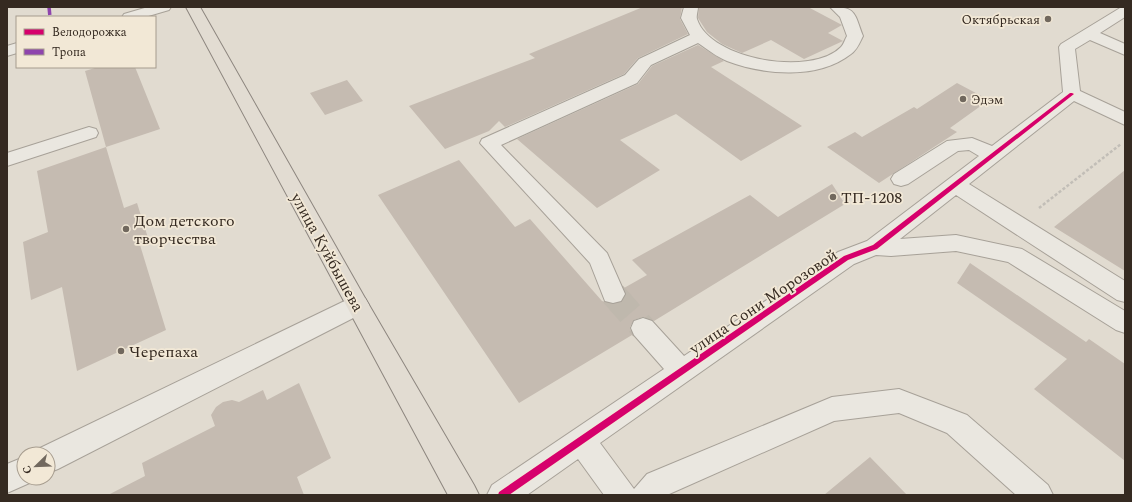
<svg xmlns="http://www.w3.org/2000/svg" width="1132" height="502" viewBox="0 0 1132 502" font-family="Spectral,serif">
	<rect width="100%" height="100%" fill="#e1dbd0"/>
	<path fill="#c5bbb1" d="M643,7H682L680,19L688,34L638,58L624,74L505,127L499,121L489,131L445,149L409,106L535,58L529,54Z
		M699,7H808L842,25L828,33L843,41L804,59L771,40L742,53L722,44L707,32L698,18Z
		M698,45L724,61L711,67L802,126L741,161L676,114L620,140L660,170L597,208L517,139L638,84L652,66Z
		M98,67H135L160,129L106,147L85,71Z
		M347,80L363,101L325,115L310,93Z
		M957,83L989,100L950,128L957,132L879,183L827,147L855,132L862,137L914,107L917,109Z
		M106,147L124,208L137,203L149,241L140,245L166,330L77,371L62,287L31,300L23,242L48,232L37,171Z
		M459,160L515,227L530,219L602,301L613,304L622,302L626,295L624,288L647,275L632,260L750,195L778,217L832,184L845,204L654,321L643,317L634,320L630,327L632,335L519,403L378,195Z
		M1125,170V271L1054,227Z
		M970,263L1086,342L1089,339L1125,364V461L1034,389L1067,359L957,283Z
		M299,383L331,458L297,477L304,495H108L145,476L142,463L215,426L211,415L216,407L223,402L232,400L239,402L263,390L267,400Z
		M870,457L907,495H824Z"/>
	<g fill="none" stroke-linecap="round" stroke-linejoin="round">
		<path stroke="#bfb8ad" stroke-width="26" stroke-dasharray="26 13" stroke-linecap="butt" d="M613,294L643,328"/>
		<g stroke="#a7a198" stroke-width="2">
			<path id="minor" d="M148,7H171L169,10L145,17H122L124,14Z
				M684,7H698C698,11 696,16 697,19C710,60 812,77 841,47C844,44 845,39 847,36L840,17L830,7C857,7 854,13 863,36C860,42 857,50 851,54C818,80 764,75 727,61C717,57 707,49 698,43L651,65L637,83L501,145L607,253L625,294L621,301L613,303L605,301L590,263L480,143L482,139L625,75L639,59L690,35L681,18Z
				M1125,7V17L1100,33L1125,44V55L1090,40L1075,49L1080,91L1125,112V125L1074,101L969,184L1125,281V302L1117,300L956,195L900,239L956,235L1022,249L1125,311V333L1116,330L1008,262L956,251L891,256L876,255L854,264L600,443L634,489L647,474L832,397L899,389L967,415L1048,485L1053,495H1016L947,433L899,413L834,421L667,495H604L578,459L527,495H487L492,485L664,369L634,335L631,328L634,321L643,318L652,321L684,356L838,252L867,241L979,156L969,150L958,151L908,184L901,186L894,184L891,179L894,174L947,141L972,138L992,146L1063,92L1059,47L1061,44L1120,8Z
				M17,43V53L7,56V46Z
				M89,127L96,129L98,133L96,137L7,166V153Z
				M357,295L365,298L369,305L365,312L58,469L48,473V454H36L38,449Z
				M24,457V478H35L34,481L7,493V464Z"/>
		</g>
		<g stroke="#8d867f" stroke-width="2">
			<path id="major" d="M186,7H200L365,298L474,485L479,495H448Z"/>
		</g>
		<path stroke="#c2beb7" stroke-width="2.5" stroke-dasharray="3 2" stroke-linecap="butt" d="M1039,208L1121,144"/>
		<use href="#minor" fill="#eae7e0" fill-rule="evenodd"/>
		<use href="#major" fill="#e2dcd2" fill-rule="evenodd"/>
		<path stroke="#8e44ad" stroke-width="3.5" stroke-dasharray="8 3.5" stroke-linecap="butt" d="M49,7L50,17"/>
		<g stroke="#f2e8d6" stroke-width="2">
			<path id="cycleway" d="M1070,93H1072L1074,94L877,249L848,260L509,495H498L499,492L844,256L873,245Z"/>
		</g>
		<use href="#cycleway" fill="#d6006c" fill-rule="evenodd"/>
	</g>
	<g fill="#71685e" stroke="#f2e8d6" stroke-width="1.5">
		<circle cx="1048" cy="19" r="4"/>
		<circle cx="963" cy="99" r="4"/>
		<circle cx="833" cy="197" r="4"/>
		<circle cx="126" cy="229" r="4"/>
		<circle cx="121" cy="351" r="4"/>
	</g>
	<g text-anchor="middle" stroke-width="3.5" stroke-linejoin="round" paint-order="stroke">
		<g font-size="13" fill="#352a21" stroke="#f2e8d6" text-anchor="end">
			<text x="1040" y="24">Октябрьская</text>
			<text x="971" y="104" text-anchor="start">Эдэм</text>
		</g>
		<g font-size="16" fill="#352a21" stroke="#f2e8d6" text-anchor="start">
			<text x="841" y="203">ТП-1208</text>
			<text x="134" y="226">Дом детского<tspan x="134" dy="18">творчества</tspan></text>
			<text x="129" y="357">Черепаха</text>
		</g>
		<g font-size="16" fill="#352a21" stroke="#f2e8d6">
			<text transform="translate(328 252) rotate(61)" y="6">улица Куйбышева</text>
			<text transform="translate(763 301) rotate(-34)" y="6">улица Сони Морозовой</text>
		</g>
	</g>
	<rect width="1132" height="502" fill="none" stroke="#352a21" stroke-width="16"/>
	<rect x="16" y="16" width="140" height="52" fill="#f2e8d6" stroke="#a69c8e"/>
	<rect x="24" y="29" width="20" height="6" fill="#d6006c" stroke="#a69c8e"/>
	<text x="52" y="36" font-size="12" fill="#352a21">Велодорожка</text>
	<rect x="24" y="49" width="20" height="6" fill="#8e44ad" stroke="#a69c8e"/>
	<text x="52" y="56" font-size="12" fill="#352a21">Тропа</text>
	<g transform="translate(36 466) rotate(247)"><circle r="19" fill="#f2e8d6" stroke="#a69c8e"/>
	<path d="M0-3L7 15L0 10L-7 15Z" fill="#71685e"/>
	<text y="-6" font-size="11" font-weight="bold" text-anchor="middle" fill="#352a21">С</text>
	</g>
</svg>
